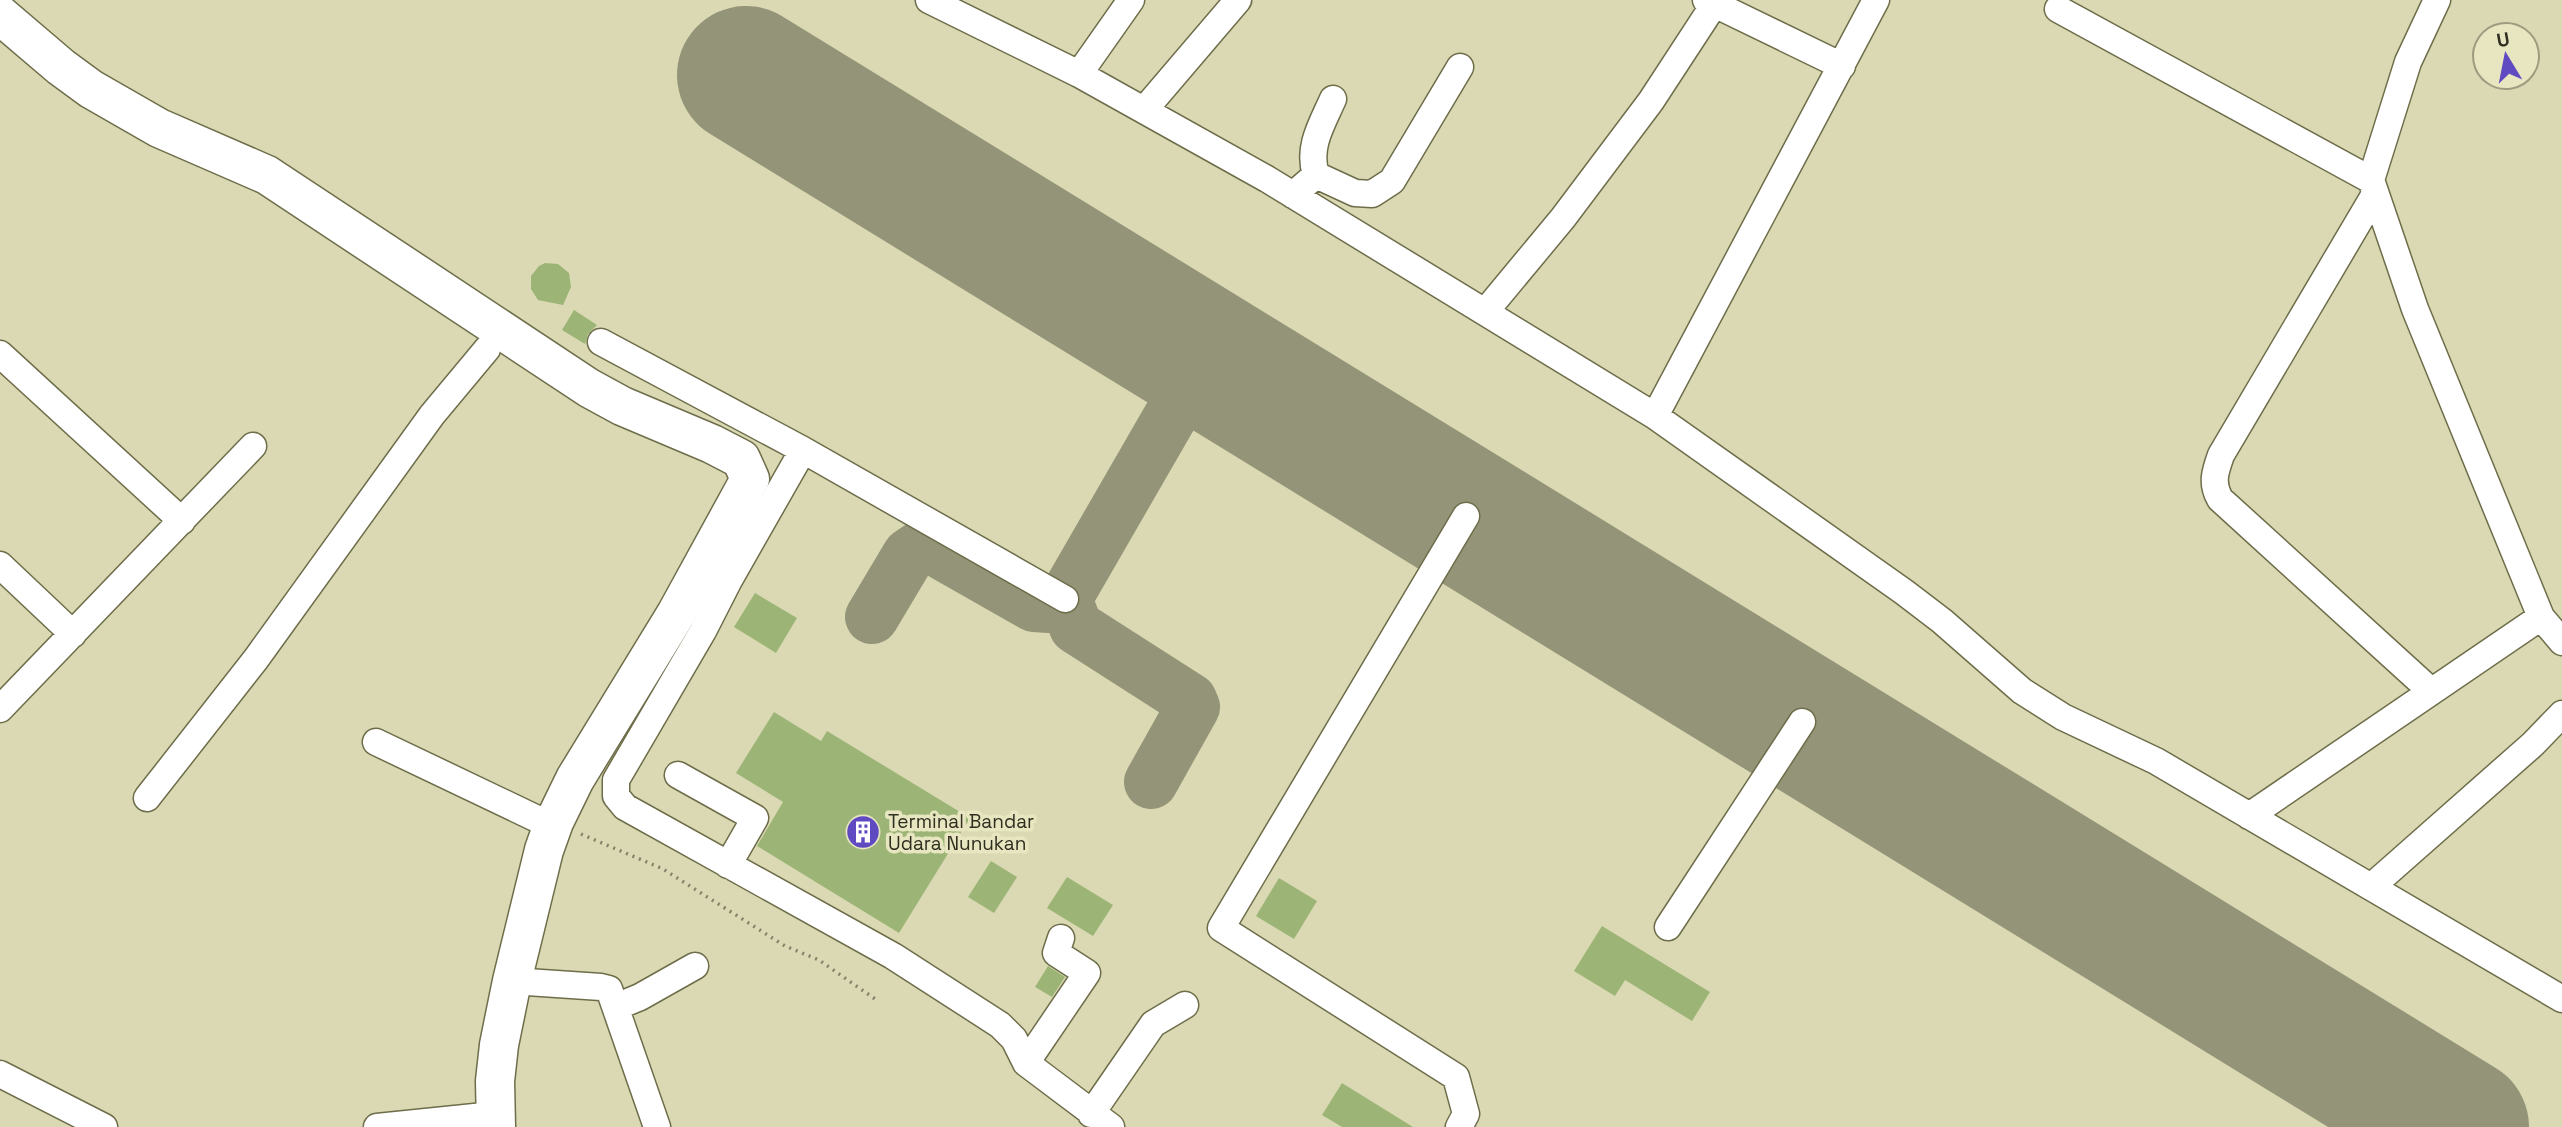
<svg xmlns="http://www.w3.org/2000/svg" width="2562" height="1127" viewBox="0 0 2562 1127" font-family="'Space Grotesk',sans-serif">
	<rect width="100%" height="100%" fill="#dad9b3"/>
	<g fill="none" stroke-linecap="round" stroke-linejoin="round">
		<path stroke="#949478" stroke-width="54" d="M1181,398L1208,385L1243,380
			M1065,599L1076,627L1190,700L1193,707L1151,782
			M872,617L909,555L921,547H932L1034,605L1049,606L1065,599L1181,398L1178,361L1168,333"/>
		<path stroke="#949478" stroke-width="138" d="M746,75L2460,1127"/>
	</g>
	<path fill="#9cb577" d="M545,263L558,264L569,273L571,287L563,305L538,300L531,289V276L539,266Z
		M574,310L597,325L588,334L585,344L562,330Z
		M755,593L797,618L776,653L734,627Z
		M774,712L821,741L827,731L970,818L899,933L757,846L783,802L736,773Z
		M991,861L1017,877L994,913L968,897Z
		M1067,877L1113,905L1093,936L1047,908Z
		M1279,878L1317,901L1294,939L1256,916Z
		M1602,926L1710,992L1692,1021L1625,980L1615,996L1574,971Z
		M1048,966L1065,977L1052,997L1035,987Z
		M1342,1083L1413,1127H1342L1322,1115Z"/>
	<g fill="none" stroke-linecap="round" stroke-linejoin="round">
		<g stroke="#6e6d4a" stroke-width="29">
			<path id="minor" d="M929,0L1079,74L1267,179L1655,416L1904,592L1942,621L2022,691L2063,717L2156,761L2371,887L2533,744L2562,714
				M1706,0L1842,66
				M2437,0L2408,62L2371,180L2415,309L2541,617
				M2058,9L2371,180
				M1079,74L1131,0
				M1145,109L1238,0
				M1316,175C1307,147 1322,124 1333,99
				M2375,194L2221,455C2215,472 2211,483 2220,499L2431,691
				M1293,195L1316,175L1355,193L1372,194L1392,181L1460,67
				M1485,312L1563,218L1651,101L1717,0
				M601,342L803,450L1065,599
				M0,354L182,521
				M1655,416L1876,0
				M803,450L729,580L703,631L616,780V796L625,807L893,956L1000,1025L1014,1039L1026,1063L1111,1127
				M0,565L73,634
				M0,709L253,446
				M376,742L552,826
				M678,775L755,818L728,865
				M147,798L256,659L432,415L487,349
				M2249,816L2541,617L2562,642
				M2371,887L2562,999
				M1668,927L1802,722
				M512,981L601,987L609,989L657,1127
				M616,1007L640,997L695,966
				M1026,1063L1087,973L1056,953L1061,938
				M0,1074L104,1127
				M1091,1114L1153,1024L1185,1005
				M377,1127L494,1115
				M1459,1127L1466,1114L1456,1077L1221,928L1466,516"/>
		</g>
		<g stroke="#6e6d4a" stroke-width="41">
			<path id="highway" d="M0,15L61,67L91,89L159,128L267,175L589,388L622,406L712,444L741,459L750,479
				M496,1127L495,1081L499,1045L512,981L544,850L554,822L575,779L676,614L750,479"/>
		</g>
		<path stroke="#848369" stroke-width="3.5" stroke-dasharray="2 5" stroke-linecap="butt" d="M581,834L663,869L785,946L819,960L878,1001"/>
		<use href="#minor" stroke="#fff" stroke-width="26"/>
		<use href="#highway" stroke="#fff" stroke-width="38"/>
	</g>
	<defs>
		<g id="building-disc" transform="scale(1.75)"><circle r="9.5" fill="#604ac2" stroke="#e7e6c0"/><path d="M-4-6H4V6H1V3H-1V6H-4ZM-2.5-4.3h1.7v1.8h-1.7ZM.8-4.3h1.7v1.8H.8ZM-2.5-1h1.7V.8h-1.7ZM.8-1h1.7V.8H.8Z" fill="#fff"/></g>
	</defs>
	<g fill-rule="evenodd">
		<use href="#building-disc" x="863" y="832"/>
	</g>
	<g text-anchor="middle" stroke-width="7" stroke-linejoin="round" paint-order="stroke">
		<g font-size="19" fill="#2f2e20" stroke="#e7e6c0" text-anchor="start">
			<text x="888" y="828">Terminal Bandar<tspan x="888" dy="22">Udara Nunukan</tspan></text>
		</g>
	</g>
	<g transform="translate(2506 56) rotate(350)"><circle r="33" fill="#e7e6c0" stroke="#9d9c80" stroke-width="2"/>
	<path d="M0-5L12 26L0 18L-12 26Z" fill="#604ac2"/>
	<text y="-10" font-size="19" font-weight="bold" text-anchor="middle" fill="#2f2e20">U</text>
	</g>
</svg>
